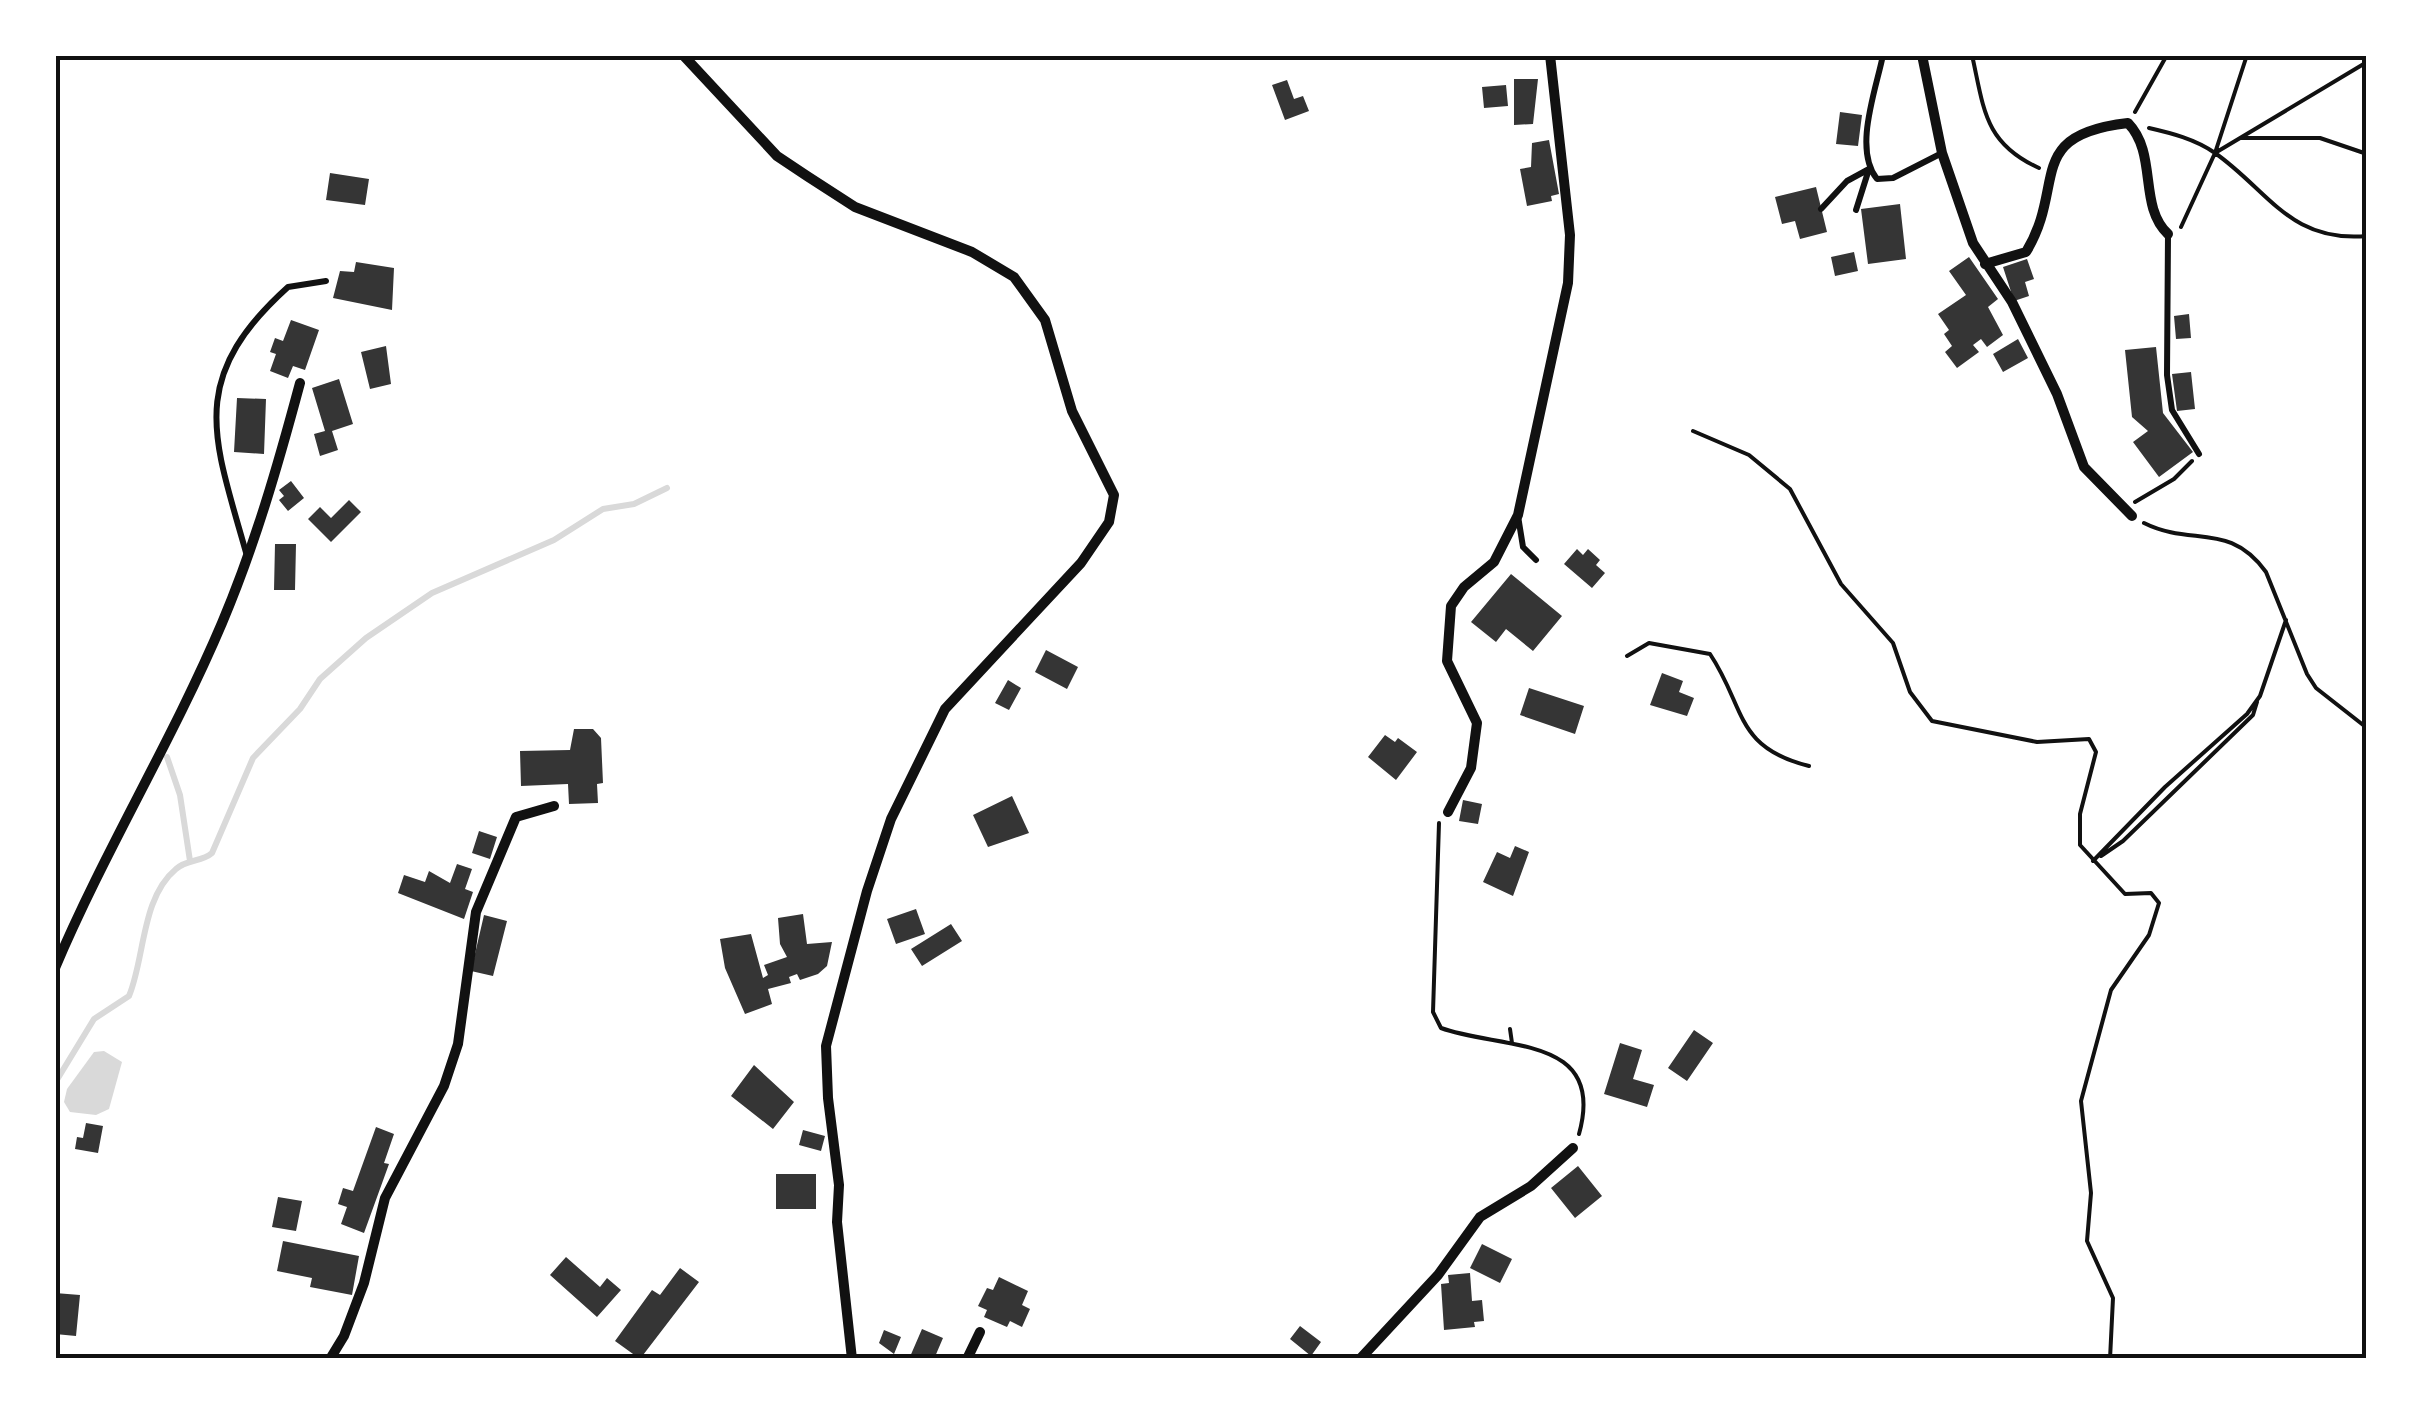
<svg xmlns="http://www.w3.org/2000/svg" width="2422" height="1414" viewBox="0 0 2422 1414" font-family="Figtree,sans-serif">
	<rect width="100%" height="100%" fill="#fff"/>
	<path fill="#d9d9d9" d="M104,1051L122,1062L109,1109L96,1115L70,1112L64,1102L67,1089L94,1052Z"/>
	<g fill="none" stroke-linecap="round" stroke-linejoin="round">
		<path stroke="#d9d9d9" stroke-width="6" d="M167,757L180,795L190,861
			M55,1083L94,1019L129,996C145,958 141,898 176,869C187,859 202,862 212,853L253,758L300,709L320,679L366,638L432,593L554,540L603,509L634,504L667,488"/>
	</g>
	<path fill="#353535" d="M1514,79H1538L1533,124L1514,125Z
		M1287,80L1294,99L1303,96L1309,111L1285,120L1272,85Z
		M1506,85L1508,106L1484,108L1482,87Z
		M1840,112L1862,115L1858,146L1836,144Z
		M1549,140L1559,194L1551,196L1552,201L1527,206L1520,169L1531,167L1532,143Z
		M330,173L369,179L365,205L326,200Z
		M1816,187L1827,232L1800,239L1795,221L1782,224L1775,197Z
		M1900,204L1906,259L1868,264L1861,209Z
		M1854,252L1858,271L1835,276L1831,257Z
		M1969,257L1998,299L1988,307L2003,335L1987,347L1981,339L1973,345L1979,352L1957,368L1945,352L1952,346L1944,334L1949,330L1938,314L1966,295L1949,271Z
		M2027,259L2034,279L2025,282L2029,296L2014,301L2003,267Z
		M356,262L394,268L392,310L333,298L340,271L354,272Z
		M2189,314L2191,338L2176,339L2174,316Z
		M291,320L319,330L305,370L293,366L288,378L270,371L276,354L270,352L275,338L283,341Z
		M2018,339L2028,358L2003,372L1993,354Z
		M386,346L391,384L370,389L361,352Z
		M2156,347L2163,413L2193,452L2159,477L2133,442L2148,431L2132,417L2125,350Z
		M2191,372L2195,409L2177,411L2172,374Z
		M339,379L353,424L332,431L338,450L320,456L314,434L325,431L312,388Z
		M237,398L266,399L264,454L234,452Z
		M291,481L304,498L288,511L279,500L284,496L279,490Z
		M349,500L361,512L331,542L308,519L320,507L331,518Z
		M275,544H296L295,590H274Z
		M1577,549L1583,555L1588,549L1600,560L1596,565L1605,573L1592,588L1564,564Z
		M1511,574L1562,616L1533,651L1506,629L1496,642L1471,622Z
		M1046,650L1078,667L1067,689L1035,672Z
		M1662,673L1683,681L1679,692L1694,698L1687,716L1650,705Z
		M1008,680L1021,688L1009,710L995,703Z
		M1529,688L1584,706L1575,734L1520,715Z
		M574,729H593L601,738L603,783L597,784L598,803L569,804L568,784L521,786L520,751L570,750Z
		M1385,735L1395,742L1398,738L1417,752L1396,780L1368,757Z
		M1012,796L1029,833L988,847L973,815Z
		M1463,800L1482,804L1478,824L1459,821Z
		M479,831L497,837L490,859L472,853Z
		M1515,846L1529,852L1513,896L1483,882L1497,852L1510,858Z
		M457,864L472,869L465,889L473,892L464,919L398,893L404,875L425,882L429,871L450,883Z
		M916,909L925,934L896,944L887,919Z
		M803,914L807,944L832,942L827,966L818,974L800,980L797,974L789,977L791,983L768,989L772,1004L745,1014L725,968L720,939L751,934L763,978L768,975L764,965L787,957L780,944L778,918Z
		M484,915L507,921L493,976L471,971Z
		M951,924L962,941L922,966L911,949Z
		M1694,1030L1713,1043L1687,1081L1668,1068Z
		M1620,1043L1642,1050L1633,1079L1654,1085L1647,1107L1604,1094Z
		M754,1065L794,1102L773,1129L731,1096Z
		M86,1123L103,1126L98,1153L75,1149L77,1137L83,1138Z
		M376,1127L394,1134L384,1163L389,1164L364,1233L341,1224L347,1207L338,1204L343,1188L353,1191Z
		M803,1130L825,1136L821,1151L799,1145Z
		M1578,1166L1602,1196L1575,1218L1551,1188Z
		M776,1174H816V1209H776Z
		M278,1197L302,1201L296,1231L272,1227Z
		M283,1241L359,1256L352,1295L310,1287L312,1278L277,1271Z
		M1482,1244L1512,1259L1500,1283L1470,1268Z
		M566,1257L600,1287L607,1278L621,1290L597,1317L550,1275Z
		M680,1268L699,1282L640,1359L615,1341L652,1290L660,1295Z
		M1470,1273L1472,1301L1482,1300L1484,1321L1474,1322L1475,1327L1444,1330L1441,1284L1449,1283L1448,1275Z
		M999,1277L1028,1291L1022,1305L1030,1309L1022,1327L1010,1321L1007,1327L984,1317L987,1310L978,1306L987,1288L993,1290Z
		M55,1293L80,1295L76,1336L55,1334Z
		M1300,1326L1321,1342L1311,1356L1290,1339Z
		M922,1329L943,1338L934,1359H909Z
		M884,1330L901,1337L894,1354L879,1343Z"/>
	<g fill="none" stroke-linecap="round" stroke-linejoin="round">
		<path stroke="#111" stroke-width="4" d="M1972,55C1984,109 1984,143 2039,168
			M2135,112L2167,55
			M2149,128C2171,133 2195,139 2215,153C2269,191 2290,243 2367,236
			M2243,138H2320L2367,154
			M2215,153L2367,62
			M2181,227L2215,153L2247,55
			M1693,431L1749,455L1790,489L1841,584L1893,643L1910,692L1932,721L2037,742L2089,739L2096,752L2080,814V845L2125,894L2151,893L2159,903L2149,935L2111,990L2081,1101L2091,1193L2087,1241L2113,1298L2110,1359
			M2135,502L2174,479L2192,461
			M2144,523C2192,547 2229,521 2266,572L2307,674L2316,688L2367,728
			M1627,656L1649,643L1710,654C1746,708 1734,747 1809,766
			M1439,823L1433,1012L1441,1028C1501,1050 1607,1034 1579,1134
			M2101,856L2123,841L2253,715L2257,702
			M2093,861L2165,787L2247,714L2260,696L2286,620
			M1510,1029L1512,1043"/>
		<path stroke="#111" stroke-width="6" d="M1883,55C1876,90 1853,149 1877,179L1893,178L1942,153
			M1821,209L1847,181L1869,169L1856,210
			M2168,235L2167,375L2172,410L2199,454
			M1518,516L1523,547L1536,560
			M247,556C214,438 185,380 288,287L326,281"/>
		<path stroke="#111" stroke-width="10" d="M683,55L777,156L807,176L855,207L972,252L1014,277L1045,320L1072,411L1114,495L1109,522L1081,563L945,709L891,819L867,891L826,1046L828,1098L839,1185L837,1222L852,1359
			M1922,55L1942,153L1973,243L2012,302L2057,394L2084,467L2132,516
			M1985,264L2026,252C2067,185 2023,135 2128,123C2158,154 2138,206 2168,234
			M1448,812L1471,768L1477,723L1447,661L1451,606L1464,587L1494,562L1518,515L1568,283L1570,235L1550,55
			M55,968C105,850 172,741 222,623C255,545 278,465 300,383
			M330,1359L344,1336L364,1283L385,1198L444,1086L458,1044L476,912L516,817L554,806
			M967,1359L980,1332
			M1360,1359L1438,1275L1480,1217L1531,1186L1573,1148"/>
	</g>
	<rect width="2422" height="1414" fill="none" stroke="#ffffff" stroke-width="115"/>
	<rect x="58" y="58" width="2306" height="1298" fill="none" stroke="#111" stroke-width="4"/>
</svg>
